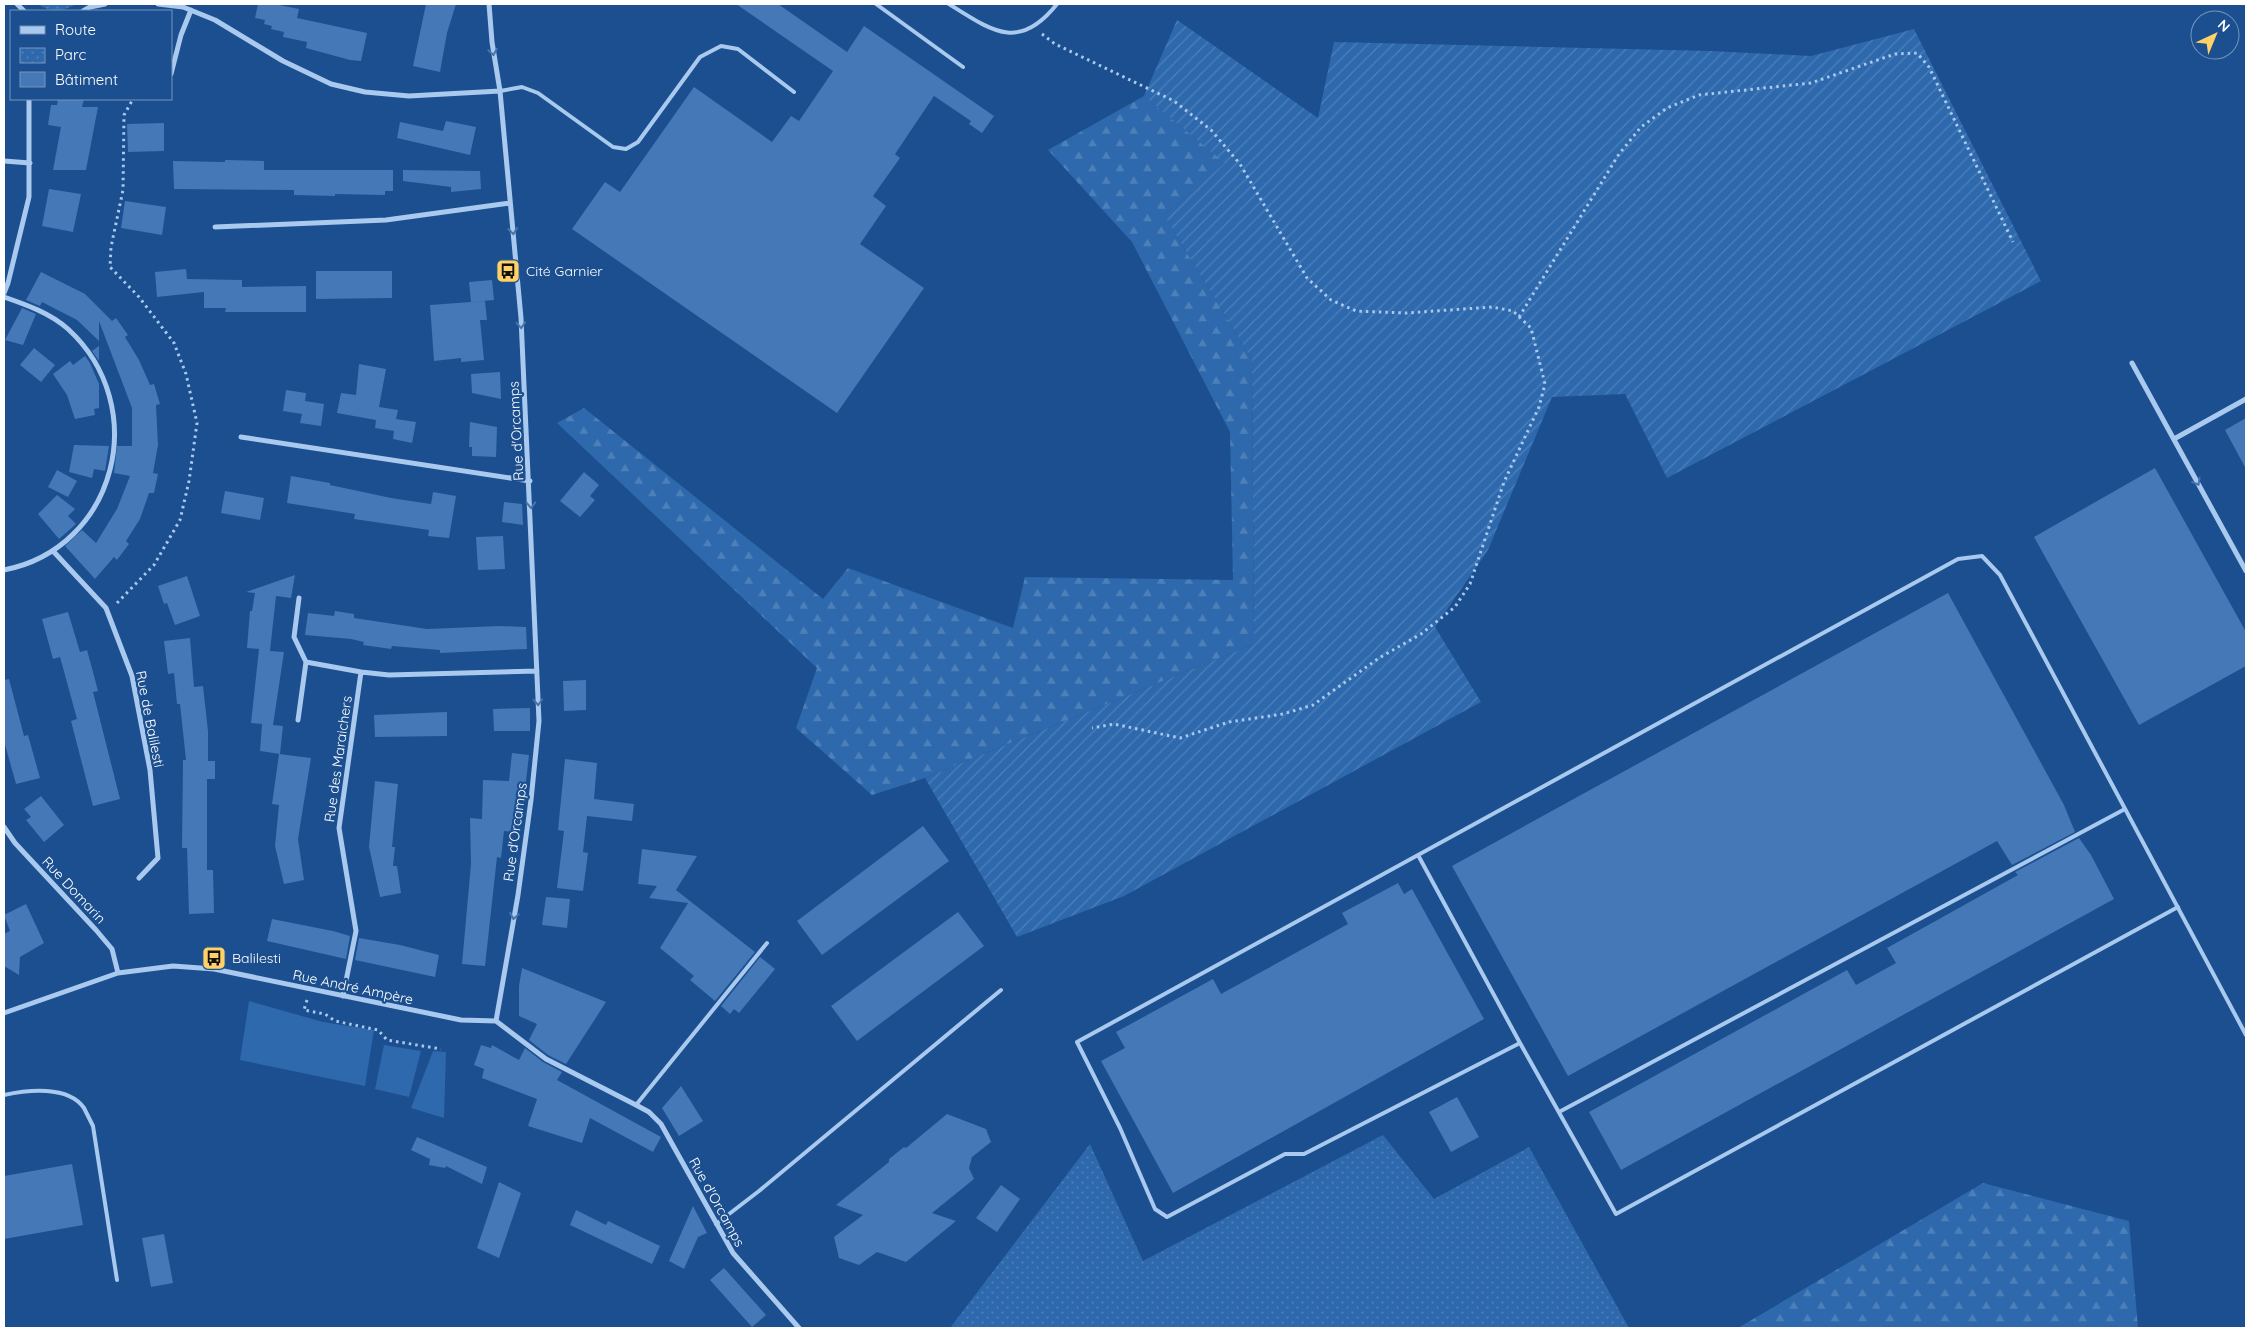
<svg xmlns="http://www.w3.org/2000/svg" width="2250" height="1332" viewBox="0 0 2250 1332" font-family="Quicksand,sans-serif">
	<defs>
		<pattern id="forest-firs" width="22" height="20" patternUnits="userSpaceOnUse" patternTransform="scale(1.25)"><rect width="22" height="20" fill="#2e69ad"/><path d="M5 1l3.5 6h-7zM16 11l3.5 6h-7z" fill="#4d80b9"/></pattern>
		<pattern id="park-dots" width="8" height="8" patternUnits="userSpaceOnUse" patternTransform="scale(1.25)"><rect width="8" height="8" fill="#2e69ad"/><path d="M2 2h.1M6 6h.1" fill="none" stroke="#4d80b9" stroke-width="1.8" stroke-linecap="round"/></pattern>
		<pattern id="garden-furrows" width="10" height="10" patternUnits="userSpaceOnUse" patternTransform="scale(1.25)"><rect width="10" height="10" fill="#2e69ad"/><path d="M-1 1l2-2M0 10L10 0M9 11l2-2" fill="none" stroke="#4d80b9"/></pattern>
	</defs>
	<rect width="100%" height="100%" fill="#1b4f8f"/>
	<path fill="url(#forest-firs)" d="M1144,96L1226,163L1164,215L1252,360L1254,644L925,778L872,795L796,728L817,668L557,423L584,408L823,599L848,568L1013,628L1025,577L1233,580L1230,432L1132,242L1048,150Z
		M1983,1183L2129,1221L2138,1328H1738Z"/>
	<path fill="url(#park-dots)" d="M37,4H78C60,11 55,14 37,4Z
		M1383,1135L1434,1199L1529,1147L1629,1328H950L1090,1144L1143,1261Z"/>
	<path fill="url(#garden-furrows)" d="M1177,20L1318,118L1334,42L1711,51L1811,56L1914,29L2041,281L1667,478L1625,394L1552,397L1488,550L1435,627L1481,702L1124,896L1017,937L925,778L1254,644L1252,360L1164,215L1225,163L1144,96Z"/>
	<path fill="#2e69ad" d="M249,1001L323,1022L374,1030L365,1086L240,1060Z
		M384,1045L421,1051L409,1097L375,1089Z
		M433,1051L446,1052L444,1118L411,1108Z"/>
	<path fill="#4478b7" d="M258,4H274L299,9L297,18L367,33L361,61L350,60L306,48L307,42L283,37L284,32L271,29L272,26L264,24L265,20L255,18Z
		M426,4H456L447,33L440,72L413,66Z
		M736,4H778L847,52L864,26L994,116L982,133L969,124L971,121L934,96L895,154L900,158L873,196L886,206L860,244L924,288L837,413L572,229L605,182L620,192L694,87L772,142L791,116L799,121L833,71Z
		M58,99H84L82,107H98L86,170H53L61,127L48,125L51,105H57Z
		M446,121L476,127L470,155L397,138L400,122L443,131Z
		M164,123V151L128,152L127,124Z
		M225,160L264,161V170H393V191H385V195L335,194V196L294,195V190L174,189L173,161L225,162Z
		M403,170L480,171L481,189L451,192V187L403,181Z
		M49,189L81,194L73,232L42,226Z
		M125,201L166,207L162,235L121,228Z
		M186,269L187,279L242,280V287L306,286V312H225L226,308H204V292L157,297L155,272Z
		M316,271H392V298L316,299Z
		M41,272L85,294L112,321L116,318L128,335L125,337L139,360L150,385L154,384L160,404L156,405L158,445L153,473L158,474L154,493H149L140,519L126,541L129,544L117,560L114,557L95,579L65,546L82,530L96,543L117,509L130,476L114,473L117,446H132V408L99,321V341L77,320L42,302L40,306L26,300Z
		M492,280L494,300L471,302L469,282Z
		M485,301L487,320H480L484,360L461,362V358L434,361L430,305Z
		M22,308L36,314L23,345L5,340Z
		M99,346V361L92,351Z
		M34,348L55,365L41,382L20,365Z
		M85,356L90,363L99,384V408L94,409L95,415L75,419L67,395L53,374L70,361L73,365Z
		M359,364L386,369L379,407L398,410L396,419L416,422L412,443L393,439L394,431L375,428L376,420L337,413L341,393L356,395Z
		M500,372L501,399L472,393L471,374Z
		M286,390L306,393L305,401L324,404L321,426L300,423L302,414L283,411Z
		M2246,418V469L2225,430Z
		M470,422L497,427L496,457L472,456V447H469Z
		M74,445L109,446L105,471L94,469L92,478L69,472Z
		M2155,468L2246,632V666L2139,725L2034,537Z
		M57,470L77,481L68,497L48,487Z
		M584,472L599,485L590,496L595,500L580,517L560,501Z
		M291,476L330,483V485L391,498L431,504L433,492L456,496L449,538L428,536L429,530L354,519L355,514L287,503Z
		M225,491L264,498L260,520L221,513Z
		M57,495L75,509L68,516L76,524L59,539L38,514Z
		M504,502L522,504L523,525L502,522Z
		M503,536L505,569L478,570L476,537Z
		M295,575L291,598L276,596L270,651L284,652L273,725L283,726L280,754L260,751L262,724L251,723L259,649L247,648L250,611H252L255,593L246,592Z
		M187,576L200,616L175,625L167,603L164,604L158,586Z
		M1948,593L2064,805L2075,832L2012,865L1997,841L1568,1076L1452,866Z
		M335,611L354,614V618L427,629L499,626L526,627L527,649L440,653V650L392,646L391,649L363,645L364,642L351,639L305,635L308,613L334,616Z
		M68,612L80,652L87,650L93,672L98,691L93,692L120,799L93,806L71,721L77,719L60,657L53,659L42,619Z
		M190,638L194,687L203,686L208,731V761H215V779H207V870H213L214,913L189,914L187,848H182L183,760H186L180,704H177L174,673L168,674L164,641Z
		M9,679L24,736L28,735L40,778L16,784L4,741V680Z
		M586,680V710L564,711L563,681Z
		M530,708V731H494L493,709Z
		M447,712V736L375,737L374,715Z
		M512,753L529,755L520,833L504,831L501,858L497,857L485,966L462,964L471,864L470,818L482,819L483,780L509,781Z
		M279,754L311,758L298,839L304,880L284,884L275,846L279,805L272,804Z
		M565,759L597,763L594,799L634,804L632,821L587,816L583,852L588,853L583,891L557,888L564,831L558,830Z
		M375,781L398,784L392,847H395L393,866H397L401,893L380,897L369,847Z
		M41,796L64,825L44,842L26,820L31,817L24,809Z
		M923,826L949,861L822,955L797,921Z
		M2079,838L2091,855L2114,899L1621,1170L1589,1112L1847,970L1856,985L1896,963L1887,948L2018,875L2015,872Z
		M642,849L697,856L676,890L755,952L715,1001L690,980L694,976L660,948L688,903L649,898L657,886L638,884Z
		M1398,883L1404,894L1412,889L1484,1019L1173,1193L1101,1061L1125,1048L1116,1032L1213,979L1221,994L1348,924L1342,913Z
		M546,897L570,899L567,928L542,925Z
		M26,904L44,943L20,957L19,975L4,966V934L10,931L4,915Z
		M958,912L984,946L857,1041L831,1006Z
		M272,919L333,931L350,936L346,959L267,941Z
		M359,938L400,945L439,955L435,977L355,960Z
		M760,957L775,969L739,1013L734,1009L730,1014L721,1006Z
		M522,968L606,1002L566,1064L548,1055L529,1040L537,1024L519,1016V986Z
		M481,1045L491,1048L492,1045L519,1060L525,1048L543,1062L562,1072L557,1080L661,1137L653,1152L590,1118L582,1143L528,1126L537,1099L482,1078L484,1069L474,1065Z
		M681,1086L703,1121L679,1136L662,1108Z
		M1457,1097L1479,1137L1451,1152L1429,1112Z
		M947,1114L986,1129L991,1142L972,1157L969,1168L974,1179L932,1213L956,1221L906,1262L877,1252L859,1265L839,1258L834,1237L863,1215L836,1205L889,1162V1159L904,1147L906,1148Z
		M417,1137L487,1167L482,1184L446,1166L445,1168L429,1165L430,1159L411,1150Z
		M72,1164L83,1225L4,1239V1176Z
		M499,1182L521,1193L499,1258L477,1248Z
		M1001,1185L1020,1199L997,1232L976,1218Z
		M693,1206L707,1233L698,1237L684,1269L669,1261Z
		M576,1210L606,1225L608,1221L660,1246L652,1264L570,1225Z
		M164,1234L173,1283L151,1287L142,1238Z
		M724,1268L766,1315L752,1327L710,1280Z"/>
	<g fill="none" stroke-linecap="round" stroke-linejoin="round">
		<path stroke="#a9c9ee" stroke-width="3" stroke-dasharray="2.5 4" stroke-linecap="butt" d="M1042,34L1055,44L1174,101L1211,130L1240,164L1307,278L1331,300L1356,311L1406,313L1492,307L1513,311L1531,328L1545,384L1539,407L1504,482L1470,584L1455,607L1421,634L1379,658L1313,705L1283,714L1229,722L1180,738L1114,724L1092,728
			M1519,317L1619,154L1641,127L1667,108L1699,95L1811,83L1895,54L1917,53L1929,67L2013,242
			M117,603L154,565L180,520L189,481L197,423L186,374L174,343L139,297L110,267L111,247L123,190L124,115L133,99
			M307,1000L304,1010L325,1014L335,1021L378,1030L387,1040L441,1049"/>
		<path stroke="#a9c9ee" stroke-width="4" d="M876,4L963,67
			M949,4C992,31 1019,52 1057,4
			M500,91L522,87L538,93L613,147L626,149L638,142L700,57L721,46L738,49L794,92
			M1418,855L1520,1043L1616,1214L2178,907
			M1520,1043L1304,1154H1285L1167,1217L1155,1209L1120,1128L1077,1042L1958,559L1982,556L2000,575L2246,1035
			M4,1095C27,1090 68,1085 84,1108C87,1114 90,1120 93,1126L117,1280
			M636,1105L767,943
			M1559,1112L2125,809
			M716,1224L759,1191L1001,990"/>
		<path stroke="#a9c9ee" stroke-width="5" d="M17,4L24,11
			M158,4L183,7L215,20L283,61L331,84L365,92L409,96L500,91
			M489,4L492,42L500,91L521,318L539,721L531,800L518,895L496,1021
			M83,11L90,7L105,4
			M171,74L181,35L191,10
			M4,161L30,163
			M215,227L386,220L510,203
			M4,293L8,283L29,197V99
			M4,297C27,305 50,313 68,329C152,406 117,548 4,570
			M2132,363L2246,571
			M241,437L530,481
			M2174,439L2246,399
			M53,551L106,608L132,676L150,770L158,858L139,878
			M306,662L361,672
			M298,720L306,662L294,637L299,598
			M4,827L15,843L96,930L112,949L118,973
			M343,996L356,931L339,828L361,672L389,675L537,671
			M4,1013L118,973L173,966L214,969L461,1020L496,1021
			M496,1021L546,1059L636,1105L649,1112L661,1124L733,1253L799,1328"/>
	</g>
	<defs><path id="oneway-chevron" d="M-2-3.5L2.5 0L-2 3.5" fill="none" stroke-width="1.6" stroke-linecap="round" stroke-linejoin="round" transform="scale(1.25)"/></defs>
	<g stroke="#4674ac">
		<use href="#oneway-chevron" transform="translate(493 52) rotate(81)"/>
		<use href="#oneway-chevron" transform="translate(513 231) rotate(84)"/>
		<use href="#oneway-chevron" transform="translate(521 325) rotate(86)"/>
		<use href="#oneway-chevron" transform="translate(2197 482) rotate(61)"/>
		<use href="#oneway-chevron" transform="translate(531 505) rotate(88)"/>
		<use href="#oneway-chevron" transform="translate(538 702) rotate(87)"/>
		<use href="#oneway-chevron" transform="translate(514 916) rotate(100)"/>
	</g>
	<defs>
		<g id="bus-square" transform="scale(1.25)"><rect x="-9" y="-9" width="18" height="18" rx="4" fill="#ffd166" stroke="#1b4f8f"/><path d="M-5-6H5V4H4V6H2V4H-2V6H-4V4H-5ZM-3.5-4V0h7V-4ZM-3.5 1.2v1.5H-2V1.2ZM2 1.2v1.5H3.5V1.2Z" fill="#111"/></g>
	</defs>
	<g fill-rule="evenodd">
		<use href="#bus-square" x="508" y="271"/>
		<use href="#bus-square" x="214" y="958"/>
	</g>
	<g text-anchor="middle" stroke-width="4.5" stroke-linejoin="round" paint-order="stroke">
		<g font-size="14" fill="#fff" stroke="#1b4f8f" text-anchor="start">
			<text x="526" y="276">Cité Garnier</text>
			<text x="232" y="963">Balilesti</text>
		</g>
		<g font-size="14" fill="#fff" stroke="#1b4f8f">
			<text transform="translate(516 431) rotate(-93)" y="5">Rue d'Orcamps</text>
			<text transform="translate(150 719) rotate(79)" y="5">Rue de Balilesti</text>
			<text transform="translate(338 759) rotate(-82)" y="5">Rue des Maraichers</text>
			<text transform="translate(515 832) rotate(-82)" y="5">Rue d'Orcamps</text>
			<text transform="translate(74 890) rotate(47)" y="5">Rue Domarin</text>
			<text transform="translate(353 987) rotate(12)" y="5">Rue André Ampère</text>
			<text transform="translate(717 1202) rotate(61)" y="5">Rue d'Orcamps</text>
		</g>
	</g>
	<rect width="2250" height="1332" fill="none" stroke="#ffffff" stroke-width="10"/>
	<rect x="10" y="10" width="162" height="90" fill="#1b4f8f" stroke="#7695bc"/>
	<rect x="20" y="26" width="25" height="8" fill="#a9c9ee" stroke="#7695bc"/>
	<text x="55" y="35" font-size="15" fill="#ffffff">Route</text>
	<rect x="20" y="48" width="25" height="15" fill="url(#park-dots)" stroke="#7695bc"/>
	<text x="55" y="60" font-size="15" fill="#ffffff">Parc</text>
	<rect x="20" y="72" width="25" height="15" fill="#4478b7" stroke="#7695bc"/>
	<text x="55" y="85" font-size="15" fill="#ffffff">Bâtiment</text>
	<g transform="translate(2215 35) rotate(44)"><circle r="24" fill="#1b4f8f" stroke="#7695bc"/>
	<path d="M0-4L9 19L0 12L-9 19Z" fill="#ffd166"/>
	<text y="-8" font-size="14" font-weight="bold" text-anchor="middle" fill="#ffffff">N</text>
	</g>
</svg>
